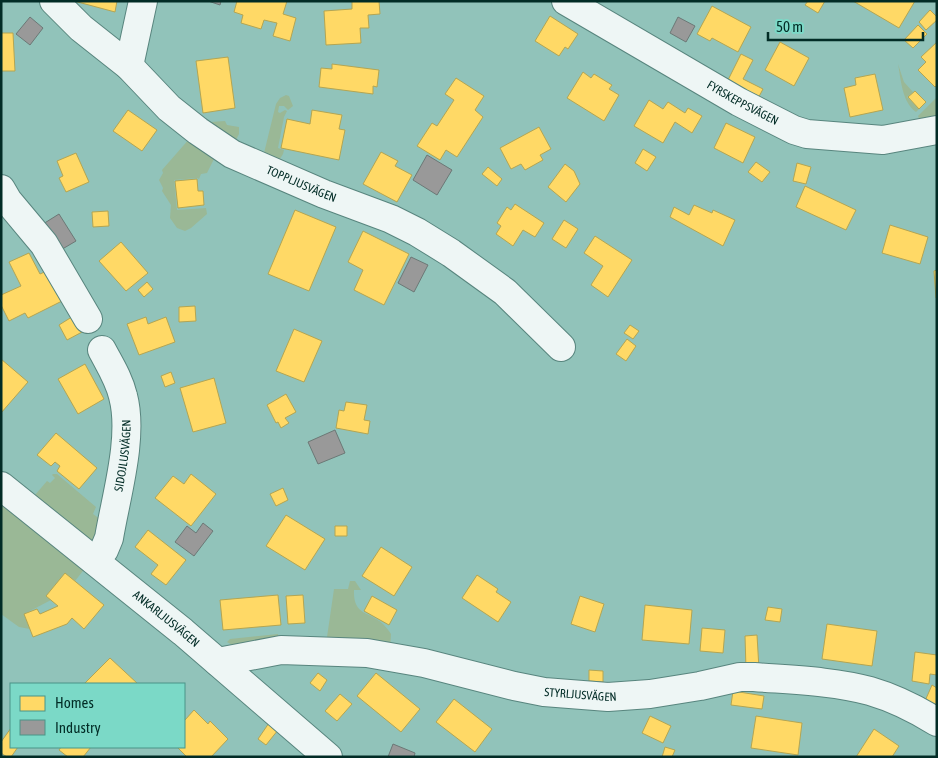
<svg xmlns="http://www.w3.org/2000/svg" width="938" height="758" viewBox="0 0 938 758" font-family="'Asap Condensed',sans-serif">
	<rect width="100%" height="100%" fill="#91c3ba"/>
	<path fill="#9ab896" d="M898,64L904,82L913,92L907,97L919,109L916,112C902,102 901,80 898,64Z
		M286,95L289,96L293,106L288,110L284,106H279L278,112L280,113L285,110L287,111L284,117L278,148L284,150L283,154L278,162L264,156V153L276,104L280,98Z
		M937,97V119L921,123L918,116Z
		M225,121L227,125L239,127V134L235,142L211,128L210,122Z
		M190,138L216,155L207,173L201,174L199,179L197,178L174,180L177,210L206,208L207,214L191,228L185,231L177,228L170,218L171,205L162,191L163,188L159,180L163,173L162,170Z
		M53,474H57L96,507L93,514L107,524L93,542L88,541L34,500L35,495L47,481L50,483L55,478L52,475Z
		M1,493L86,567L75,581L65,573L46,596L51,600L24,614L30,629L19,627L1,614Z
		M350,581H355L361,590H354C353,616 369,611 383,624C386,627 389,631 391,634L390,651L326,644L334,589H348Z
		M278,634L279,643L234,646L227,642L230,639Z"/>
	<path fill="#ffd966" stroke="#b3a553" d="M74,1H117L115,12Z
		M237,1H287L283,14L296,18L290,41L273,36L277,23L264,20L261,29L241,23L243,15L234,12Z
		M352,1H379L380,14L368,15L369,28H360L361,43L326,45L324,11L352,9Z
		M808,1H825L818,13L805,5Z
		M853,1H915L899,28Z
		M712,6L751,27L738,52L712,38L710,41L697,34Z
		M930,10L937,17V20L926,30L919,22Z
		M550,16L578,34L568,49L565,47L559,56L535,41Z
		M918,25L927,34L913,48L904,40Z
		M1,33H13L15,71H1Z
		M780,42L809,58L794,86L765,70Z
		M937,42V85L935,87L918,70L926,62L921,57Z
		M741,54L753,60L743,79L763,89L755,104L726,84Z
		M228,57L235,108L203,113L196,61Z
		M332,64L379,70L377,87L373,86V94L319,87L321,68L332,69Z
		M583,72L591,78L594,74L612,85L609,89L619,95L604,121L567,98Z
		M875,74L883,110L850,117L844,88L856,85L855,78Z
		M456,78L484,96L475,110L483,117L457,157L446,150L440,160L417,146L432,123L437,126L454,100L445,94Z
		M915,91L926,102L919,109L908,97Z
		M649,100L663,109L668,102L685,113L688,108L702,116L692,133L675,122L663,143L634,126Z
		M128,110L157,130L142,151L113,131Z
		M312,110L342,115L339,129L345,130L339,160L281,148L287,119L310,124Z
		M726,123L755,137L743,163L714,148Z
		M539,127L551,149L540,155L543,160L525,170L521,164L511,169L500,148Z
		M643,149L656,157L647,171L635,163Z
		M381,152L398,161L395,166L412,175L397,202L363,184Z
		M76,153L89,182L66,192L59,178L63,176L57,161Z
		M756,162L770,172L762,182L748,172Z
		M797,163L811,167L806,184L793,181Z
		M565,164L574,171L580,184L566,202L548,187Z
		M488,167L502,179L497,186L482,174Z
		M197,179L198,191H203L204,205L178,208L175,181Z
		M805,186L856,210L846,230L796,207Z
		M515,204L544,223L535,237L523,230L513,246L496,234L501,226L497,223L507,207L511,210Z
		M694,205L712,213L713,210L735,220L723,246L670,217L674,207L689,215Z
		M295,210L336,227L309,291L268,274Z
		M108,211L109,226L93,227L92,212Z
		M564,220L578,229L566,248L552,239Z
		M890,225L928,237L920,264L882,253Z
		M363,231L409,254L384,305L354,290L363,270L348,262Z
		M595,236L632,260L608,297L591,285L603,266L584,253Z
		M121,242L148,273L126,291L99,261Z
		M29,253L40,274L49,270L64,300L28,318L25,313L9,321L1,305V295L21,286L9,262Z
		M937,270V298H936L934,271Z
		M147,282L153,289L144,297L138,290Z
		M195,306L196,321L179,322V307Z
		M75,315L84,331L67,340L59,325Z
		M146,317L148,324L166,317L175,342L139,355L127,324Z
		M630,325L639,331L633,339L624,333Z
		M294,329L322,341L304,382L276,371Z
		M627,339L636,346L626,361L616,354Z
		M1,359L28,382L1,413Z
		M85,364L104,399L78,414L58,379Z
		M171,372L175,383L165,387L161,376Z
		M214,378L226,423L193,432L180,388Z
		M286,394L296,412L285,418L289,423L281,428L278,422L276,423L267,405Z
		M346,402L367,405L364,420L370,421L368,434L336,428L339,410L344,411Z
		M56,433L97,468L79,489L57,471L60,466L55,462L51,466L37,455Z
		M191,474L216,494L191,526L155,498L173,476L184,484Z
		M283,488L288,500L276,506L270,494Z
		M286,515L325,539L305,570L266,546Z
		M335,526H347V536H335Z
		M148,530L186,560L166,585L151,574L158,565L135,547Z
		M381,547L412,567L394,596L362,576Z
		M65,573L104,605L84,629L72,618L67,624L33,637L24,614L37,609L40,614L58,606L46,596Z
		M477,575L498,589L496,592L511,602L498,622L462,598Z
		M278,595L281,625L223,630L220,600Z
		M303,595L305,623L288,624L286,596Z
		M372,596L397,610L389,625L364,611Z
		M580,596L604,604L595,632L571,624Z
		M645,605L692,610L689,644L642,640Z
		M768,607L782,609L780,622L765,620Z
		M827,624L877,631L872,666L822,659Z
		M702,628L725,630L723,653L700,651Z
		M757,635L759,669H746L745,636Z
		M915,652L937,655V675L930,674L929,684L912,681Z
		M110,658L138,684H84Z
		M589,670L603,671V682L589,681Z
		M318,673L327,680L320,691L310,683Z
		M376,673L420,709L401,732L357,696Z
		M932,685L937,688V706L925,701Z
		M733,691L764,696L762,709L731,705Z
		M340,694L352,704L337,721L325,711Z
		M454,699L492,729L475,752L436,722Z
		M194,710L208,724L210,721L228,739L211,757H187L177,747H184V718L185,720Z
		M650,716L671,726L663,743L642,733Z
		M756,716L802,723L798,755L751,748Z
		M269,723L278,730L266,745L258,739Z
		M11,728V747H18L11,757H7L1,753V742Z
		M874,729L899,746L892,757H856Z
		M61,747H91L83,757H68L59,750Z
		M665,747L675,750L672,757H662Z"/>
	<path fill="#999" stroke="#6c7876" d="M208,1H221L220,5Z
		M30,17L43,28L30,45L16,34Z
		M678,17L695,26L686,42L670,33Z
		M427,155L452,170L437,195L413,180Z
		M59,214L76,241L59,251L43,224Z
		M411,257L428,265L414,292L398,283Z
		M335,430L345,453L318,464L308,442Z
		M203,523L213,531L194,556L175,542L187,526L196,533Z
		M393,744L415,753L414,757H388Z"/>
	<g fill="none" stroke-linecap="round" stroke-linejoin="round">
		<g stroke="#58857e" stroke-width="30">
			<g id="minor">
				<path id="s1" d="M54,1L81,28L129,66L169,108L198,131L232,154L324,194L391,219L417,232L451,253L505,292L561,347"/>
				<path id="s2" d="M566,1L739,102L794,130L807,134L883,140L937,130"/>
				<path d="M129,66L143,1"/>
				<path d="M1,189L8,201L44,244L88,319"/>
				<path id="s3" d="M1,486L183,632L328,757"/>
				<path id="s4" d="M95,561L104,550L109,538C116,496 134,437 123,396C119,379 110,365 102,350"/>
				<path id="s5" d="M218,662L281,650L367,653L424,663L514,686L544,692L608,697L650,694L700,686L740,677H754C792,680 833,681 870,691C894,698 916,709 937,722"/>
			</g>
		</g>
		<use href="#minor" stroke="#eef6f5" stroke-width="28"/>
	</g>
	<g text-anchor="middle" stroke-width="5" stroke-linejoin="round" paint-order="stroke">
		<g font-size="12" fill="#022c26" stroke="#7bd9c7">
			<text dy="4" stroke="none"><textPath href="#s2" startOffset="204">FYRSKEPPSVÄGEN</textPath></text>
			<text dy="4" stroke="none"><textPath href="#s1" startOffset="311">TOPPLJUSVÄGEN</textPath></text>
			<text dy="4" stroke="none"><textPath href="#s4" startOffset="111">SIDOJLUSVÄGEN</textPath></text>
			<text dy="4" stroke="none"><textPath href="#s3" startOffset="212">ANKARLJUSVÄGEN</textPath></text>
			<text dy="4" stroke="none"><textPath href="#s5" startOffset="368">STYRLJUSVÄGEN</textPath></text>
		</g>
	</g>
	<rect width="938" height="758" fill="none" stroke="#022c26" stroke-width="5"/>
	<rect x="10" y="683" width="175" height="65" fill="#7bd9c7" stroke="#4b9487"/>
	<rect x="20" y="696" width="25" height="15" fill="#ffd966" stroke="#4b9487"/>
	<text x="55" y="708" font-size="15" fill="#022c26">Homes</text>
	<rect x="20" y="720" width="25" height="15" fill="#999999" stroke="#4b9487"/>
	<text x="55" y="733" font-size="15" fill="#022c26">Industry</text>
	<path d="M768 32v8h155v-8" fill="none" stroke="#022c26" stroke-width="2.5"/>
	<text x="776" y="32" font-size="15" fill="#022c26" stroke="#7bd9c7" stroke-width="4" paint-order="stroke">50 m</text>
</svg>
